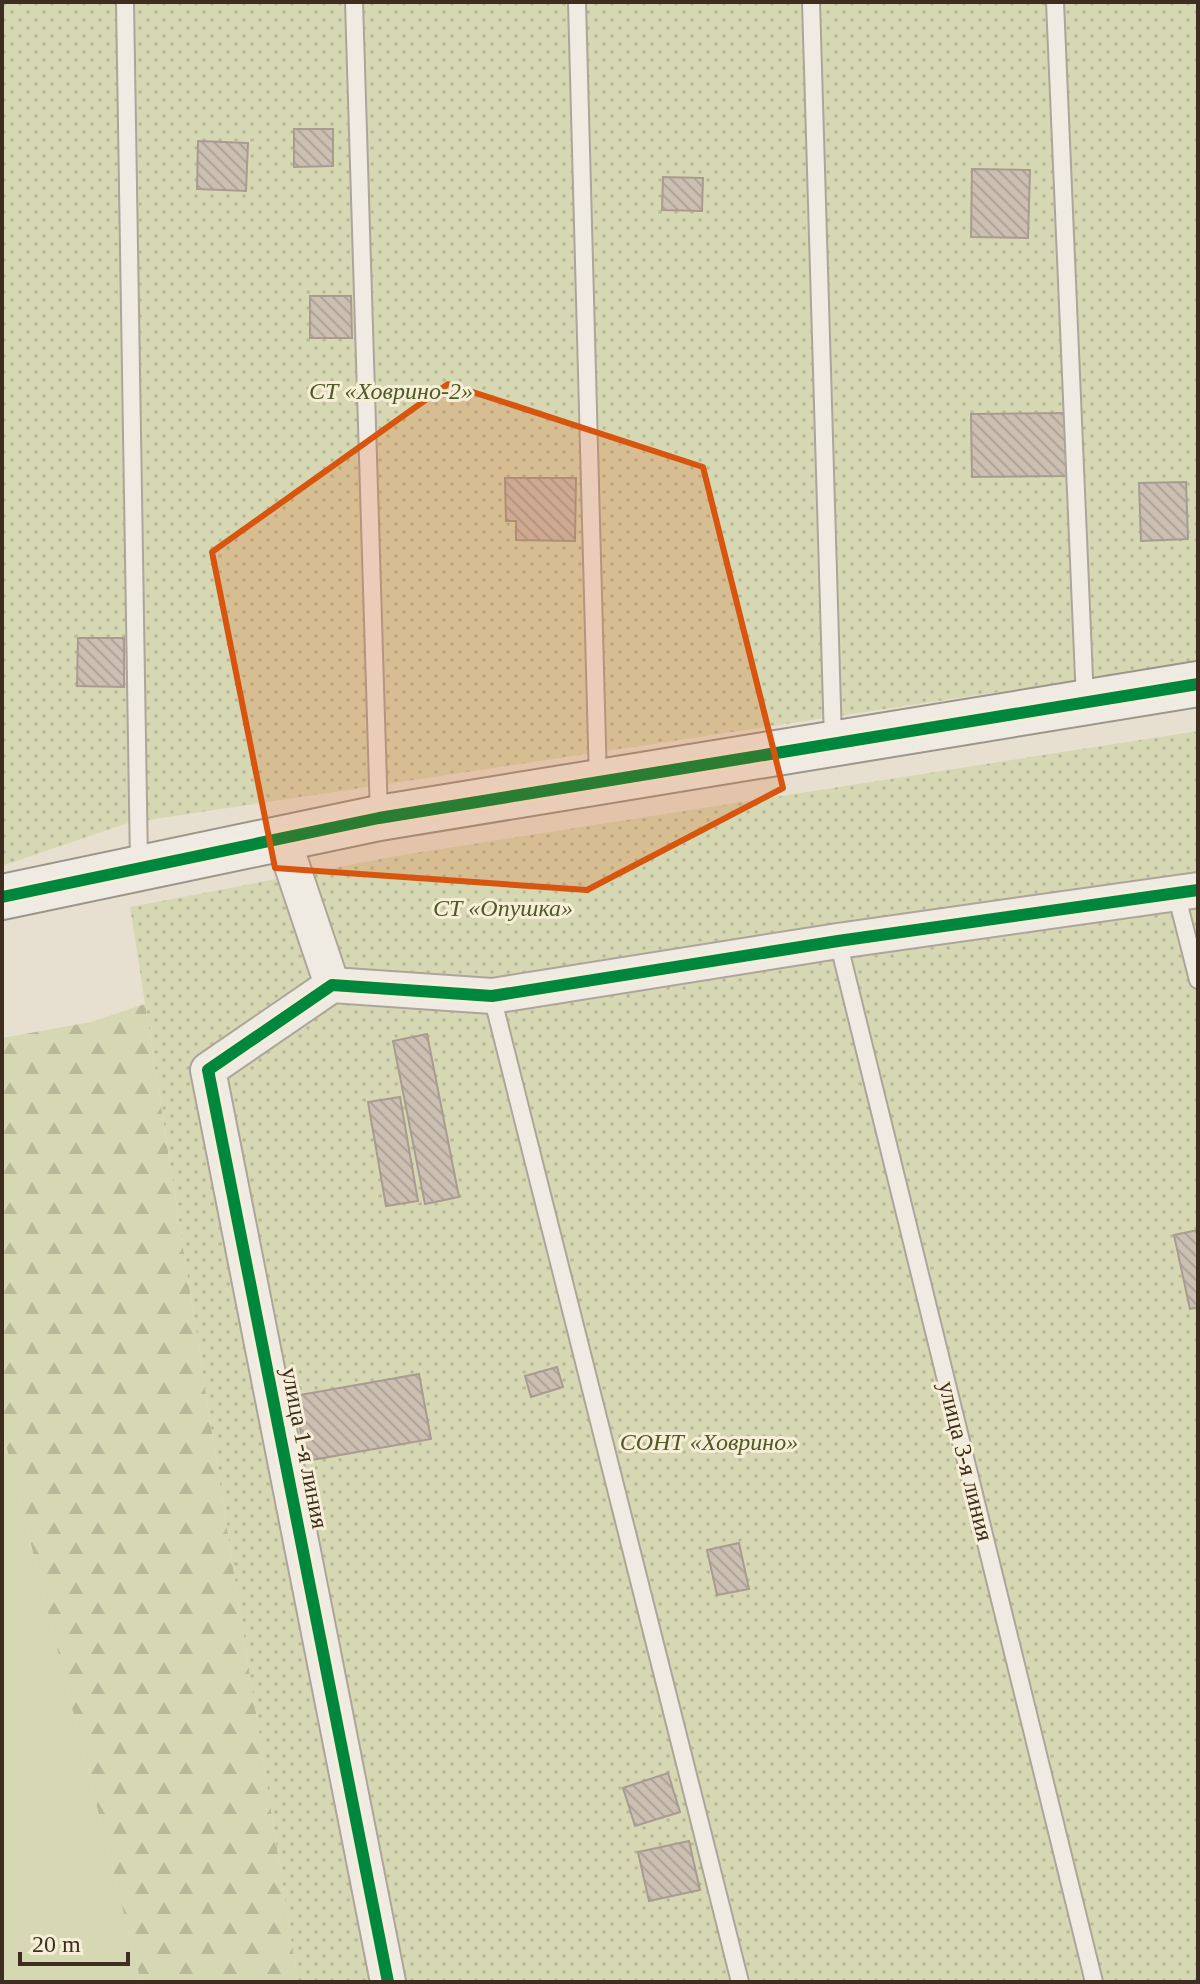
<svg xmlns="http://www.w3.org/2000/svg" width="1200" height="1984" viewBox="0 0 1200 1984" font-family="Georgia,serif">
	<defs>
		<pattern id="forest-firs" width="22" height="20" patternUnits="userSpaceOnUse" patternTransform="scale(2)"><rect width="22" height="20" fill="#d6d7b3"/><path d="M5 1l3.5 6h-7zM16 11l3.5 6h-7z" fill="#b9b99a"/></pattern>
		<pattern id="garden-dots" width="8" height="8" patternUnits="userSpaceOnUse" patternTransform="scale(2)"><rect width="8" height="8" fill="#d6d7b3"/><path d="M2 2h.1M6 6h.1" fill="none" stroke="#b9b99a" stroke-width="1.8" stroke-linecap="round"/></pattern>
		<pattern id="building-back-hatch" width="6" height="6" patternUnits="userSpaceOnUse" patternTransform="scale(2)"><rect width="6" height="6" fill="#cbbfb2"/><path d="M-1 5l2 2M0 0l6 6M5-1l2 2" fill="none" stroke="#afa499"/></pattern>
	</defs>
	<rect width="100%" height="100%" fill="#e7e0d1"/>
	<path fill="#d6d7b3" d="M2,1429L141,1982H2Z"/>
	<path fill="url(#forest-firs)" d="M145,1004L298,1982H141L2,1429V1038L91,1022Z"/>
	<path fill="url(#garden-dots)" d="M2,2H1198V662L128,823L2,866Z
		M1198,731V1982H298L130,907L402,855Z"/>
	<path fill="url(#building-back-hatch)" stroke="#a89c90" stroke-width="2" d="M294,129H333V166L294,167Z
		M198,141L248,143L246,191L197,189Z
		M972,169L1030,170L1028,238L971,237Z
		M663,177L703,178L702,211L662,210Z
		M310,296H351L352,338H310Z
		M1066,413L1067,476L972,477L971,414Z
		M505,478H576L575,541L516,540V521H506Z
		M1186,482L1188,539L1141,541L1139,483Z
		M78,638H124V687L77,686Z
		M427,1034L459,1197L425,1204L393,1041Z
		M400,1097L418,1201L386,1206L368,1102Z
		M1198,1230V1307L1190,1309L1174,1235Z
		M557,1367L563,1387L531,1397L525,1376Z
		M419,1374L431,1439L306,1461L294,1396Z
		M739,1543L749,1589L717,1595L707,1550Z
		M668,1773L680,1812L635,1826L623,1788Z
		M689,1841L700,1890L649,1901L638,1852Z"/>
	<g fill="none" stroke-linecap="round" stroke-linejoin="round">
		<g stroke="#ada599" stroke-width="20">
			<path id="lane" d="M125,2L139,864
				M354,2L379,816
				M577,2L598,781
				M811,2L833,740
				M1055,2L1085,701
				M1176,893L1198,980
				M838,941L1094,1982
				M492,996L740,1982"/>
		</g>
		<g stroke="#ada599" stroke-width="38">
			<path id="street" d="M283,839L332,985
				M332,985L208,1070L388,1982
				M332,985L492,996L838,941L1198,890"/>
		</g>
		<g stroke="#9c958a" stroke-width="48">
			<path id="secondary" d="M2,897L379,818L1198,684"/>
		</g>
		<use href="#lane" stroke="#efebe3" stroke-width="16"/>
		<use href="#street" stroke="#efebe3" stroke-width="34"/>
		<use href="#secondary" stroke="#efebe3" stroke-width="44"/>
		<g stroke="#f7eed8" stroke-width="17">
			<path id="cycleway" d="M2,897L379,818L1198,684
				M388,1982L208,1070L332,985L492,996L838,941L1198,890"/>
		</g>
		<use href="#cycleway" stroke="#00873e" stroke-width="12"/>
	</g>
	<path fill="#d7550e" fill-opacity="0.2" stroke="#d7550e" stroke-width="6" stroke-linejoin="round" d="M448,384L703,467L783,788L587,890L275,868L212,552Z"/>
	<g text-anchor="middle" stroke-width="6" stroke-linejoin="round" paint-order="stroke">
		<g font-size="24" font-style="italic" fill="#4d5a26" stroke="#f7eed8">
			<text x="391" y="399">СТ «Ховрино-2»</text>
			<text x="503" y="916">СТ «Опушка»</text>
			<text x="709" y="1450">СОНТ «Ховрино»</text>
		</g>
		<g font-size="24" fill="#3d2e20" stroke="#f7eed8">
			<text transform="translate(305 1448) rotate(79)" y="8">улица 1-я линия</text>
			<text transform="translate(966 1461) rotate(76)" y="8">улица 3-я линия</text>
		</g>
	</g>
	<rect width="1200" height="1984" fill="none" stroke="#3d2e20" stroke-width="8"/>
	<path d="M20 1952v12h108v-12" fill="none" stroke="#3d2e20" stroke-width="4"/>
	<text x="32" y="1952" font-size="24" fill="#3d2e20" stroke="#f7eed8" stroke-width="6" paint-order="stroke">20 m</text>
</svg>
